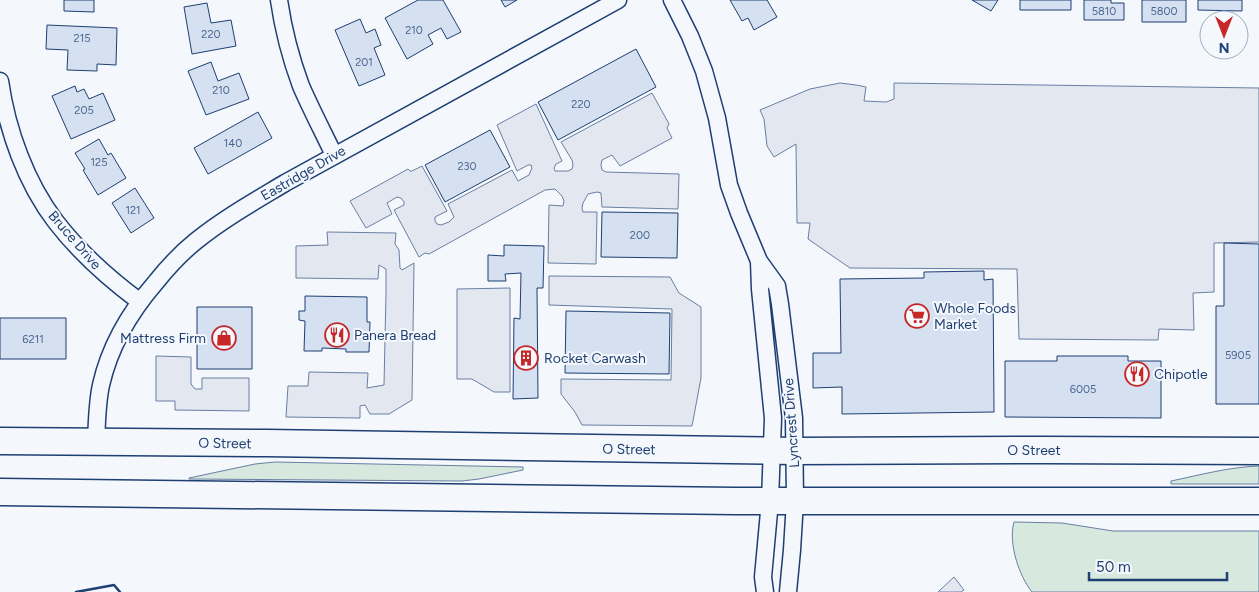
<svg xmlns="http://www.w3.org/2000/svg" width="1259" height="592" viewBox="0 0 1259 592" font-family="Figtree,sans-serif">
	<rect width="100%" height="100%" fill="#f4f7fb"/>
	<path fill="#d7e8df" stroke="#687fa3" d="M275,462L523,467V470L479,479L462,481L189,479V478L255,464Z
		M1259,466V484H1171V481C1200,475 1229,467 1259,466Z
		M1014,522L1062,523L1113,531H1259V592H1032C1019,576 1008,543 1014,522Z"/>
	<path fill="#e3e8f0" stroke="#687fa3" d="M840,83L856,85L866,87L864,101L886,102L894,99V83L1259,88V242L1214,243V292L1193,293L1194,330L1159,329L1158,340L1019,339L1017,269L850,268L808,239L810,223H797L796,144L774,157L767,146L764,119L760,110L810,89Z
		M652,93L669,124L667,128L672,138L620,166L612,155L602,160L601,165L602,170L606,172L679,174L678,209L602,207L601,193L597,192L588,194L583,203L582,208L583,212H597L596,264L548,263L549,205L563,206L564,201L562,196L555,189L545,190L429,254L425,253L419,257L394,210L404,205V202L401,198L397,197L387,203L392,214L366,228L350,201L408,169L410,171H412L422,166L447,211L435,217V221L437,224L441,225L449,222L454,217L448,204L512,170L518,181L529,175L532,168L531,165H528L517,171L497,125L536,104L562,161L556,164L554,168L555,171H568L572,169L573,165L572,160L561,142Z
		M327,232L396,233L395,244L399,250L400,268L402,270L414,263L412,400L389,414H370L365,405L360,406V418L286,417L288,386H308L309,372L368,373L367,388L384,385L386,293V269L379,265L378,279L296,278V246L328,245Z
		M549,276L670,277L679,293L701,307V378L692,426L582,425L575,412L561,394V379L671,380L672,309L549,305Z
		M510,288V392H494L472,379H457V289Z
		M156,356L191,357V384L195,389H202V378H249V411L175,410V401H156Z
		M954,577L964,590L961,592H938Z"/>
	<path fill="#d5e0f0" stroke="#1d3f73" d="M64,0H94V12L64,11Z
		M418,0H443L461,32L447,39L441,28L428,35L433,44L407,59L385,18Z
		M501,0H517L505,7Z
		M730,0H767L777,17L754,30L748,18L742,21Z
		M972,0H998L991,11Z
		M1020,0H1071V10H1020Z
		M1084,0H1111V3H1124V20H1084Z
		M1142,0H1186V22H1142Z
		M1198,0H1242V11L1198,10Z
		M207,3L211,23L231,20L236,46L192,54L184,7Z
		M360,19L366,33L375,29L381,45L374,48L385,75L359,86L335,30Z
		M47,25L117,28L116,65L97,64V71L67,70L68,50L46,49Z
		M636,49L656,87L558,140L538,102Z
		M211,62L218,81L239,73L249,99L206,115L188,71Z
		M75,86L77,92L84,89L89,99L103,93L115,120L71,139L52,96Z
		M258,112L272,138L208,174L194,148Z
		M490,130L510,167L445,202L425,165Z
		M99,139L108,155L111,153L126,178L98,195L83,170L85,169L75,153Z
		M135,188L154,218L131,233L112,203Z
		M602,212L678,213L677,258L601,257Z
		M1224,243L1259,244V404H1216V306H1224Z
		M504,245L544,246L543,288H537L538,398L513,399L514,318L520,319L521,273L505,274L506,281H488V255L504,256Z
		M984,271V280L993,279L994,412L842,414V387L813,388V353H841L840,279L924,278V272Z
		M305,296L367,297V322H370L369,352H346V349L322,348V351H304L305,321L299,320V311H305Z
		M197,307H252V369H197Z
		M566,311L670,313L669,374L565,373Z
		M0,318H66V359H0Z
		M1057,356H1128V361H1161V418L1005,417V361H1057Z"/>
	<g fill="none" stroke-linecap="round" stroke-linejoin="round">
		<g stroke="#1d3f73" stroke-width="19">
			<path id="street" d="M279,0C283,28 291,59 301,86C311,109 323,132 334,155
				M672,0L690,36L704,71L717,118L729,185L739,213L759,261L777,286L780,304L794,418L795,501L792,550L788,592
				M0,81C7,130 26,183 56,222C80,253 108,278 139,301
				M759,261L760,289L773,418L770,501L763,577L765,592
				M96,442C97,423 97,403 101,385C110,345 130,312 156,282C168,267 181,253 196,241C223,219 255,201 285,183L618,0"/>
		</g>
		<g stroke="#1d3f73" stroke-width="29">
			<path id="primary" d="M0,441L267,443L795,451L1045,450L1259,451
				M0,492L735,501H1259"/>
		</g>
		<use href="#street" stroke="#f4f7fb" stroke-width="16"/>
		<use href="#primary" stroke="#f4f7fb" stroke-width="26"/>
		<path stroke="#1d3f73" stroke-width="2.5" d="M76,592L114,585L120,592"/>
	</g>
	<defs>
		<g id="supermarket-ring" transform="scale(1.25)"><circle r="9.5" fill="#f4f7fb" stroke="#c62828" stroke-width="1.5"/><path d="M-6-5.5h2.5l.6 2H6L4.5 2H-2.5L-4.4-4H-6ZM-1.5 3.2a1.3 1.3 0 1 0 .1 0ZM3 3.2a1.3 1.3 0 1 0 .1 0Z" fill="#c62828"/></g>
		<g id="restaurant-ring" transform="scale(1.25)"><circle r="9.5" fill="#f4f7fb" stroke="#c62828" stroke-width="1.5"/><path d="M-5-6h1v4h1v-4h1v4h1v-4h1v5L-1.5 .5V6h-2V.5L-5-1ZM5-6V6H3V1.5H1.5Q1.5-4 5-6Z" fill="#c62828"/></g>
		<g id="shop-ring" transform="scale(1.25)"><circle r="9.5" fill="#f4f7fb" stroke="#c62828" stroke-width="1.5"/><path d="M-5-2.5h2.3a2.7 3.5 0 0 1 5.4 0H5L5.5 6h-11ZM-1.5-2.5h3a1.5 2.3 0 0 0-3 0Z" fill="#c62828"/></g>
		<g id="building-ring" transform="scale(1.25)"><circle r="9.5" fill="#f4f7fb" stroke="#c62828" stroke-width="1.5"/><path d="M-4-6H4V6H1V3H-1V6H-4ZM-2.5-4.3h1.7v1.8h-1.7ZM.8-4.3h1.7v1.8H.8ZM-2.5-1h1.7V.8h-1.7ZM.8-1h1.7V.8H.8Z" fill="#c62828"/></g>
	</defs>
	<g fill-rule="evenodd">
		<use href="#supermarket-ring" x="917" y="316"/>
		<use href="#restaurant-ring" x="337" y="335"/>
		<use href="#shop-ring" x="224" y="338"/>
		<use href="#building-ring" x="526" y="358"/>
		<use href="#restaurant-ring" x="1137" y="374"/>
	</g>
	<g text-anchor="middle" stroke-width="4" stroke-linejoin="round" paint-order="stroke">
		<g font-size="11" fill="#4b6792">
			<text x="1104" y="15">5810</text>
			<text x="1164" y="15">5800</text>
			<text x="414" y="34">210</text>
			<text x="211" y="38">220</text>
			<text x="82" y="42">215</text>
			<text x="364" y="66">201</text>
			<text x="221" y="94">210</text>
			<text x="581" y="108">220</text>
			<text x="84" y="114">205</text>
			<text x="233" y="147">140</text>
			<text x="99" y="166">125</text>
			<text x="467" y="170">230</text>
			<text x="133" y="214">121</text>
			<text x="640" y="239">200</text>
			<text x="33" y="343">6211</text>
			<text x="1238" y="359">5905</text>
			<text x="1083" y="393">6005</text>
		</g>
		<g font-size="14" fill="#1d3f73" stroke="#f4f7fb">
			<text transform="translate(303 173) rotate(-30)" y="5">Eastridge Drive</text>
			<text transform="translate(75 240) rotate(49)" y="5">Bruce Drive</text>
			<text transform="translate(791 423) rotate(-94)" y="5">Lyncrest Drive</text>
			<text transform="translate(225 443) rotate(1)" y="5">O Street</text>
			<text transform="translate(629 449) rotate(1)" y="5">O Street</text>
			<text x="1034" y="455">O Street</text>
		</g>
		<g font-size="14" fill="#1d3f73" stroke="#f4f7fb" text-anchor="start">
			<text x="934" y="313">Whole Foods<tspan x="934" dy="16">Market</tspan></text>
			<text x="354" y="340">Panera Bread</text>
			<text x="206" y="343" text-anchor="end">Mattress Firm</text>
			<text x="544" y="363">Rocket Carwash</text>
			<text x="1154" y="379">Chipotle</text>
		</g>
	</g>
	<g transform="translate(1224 35) rotate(180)"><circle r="24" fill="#f4f7fb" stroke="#9eadc5"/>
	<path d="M0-4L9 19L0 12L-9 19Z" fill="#c62828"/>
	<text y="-8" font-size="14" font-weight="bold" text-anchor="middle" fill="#1d3f73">N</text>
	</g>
	<path d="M1089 572v8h138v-8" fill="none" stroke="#1d3f73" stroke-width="2.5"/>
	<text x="1096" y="572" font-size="15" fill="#1d3f73" stroke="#f4f7fb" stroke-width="4" paint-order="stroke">50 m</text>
</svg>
